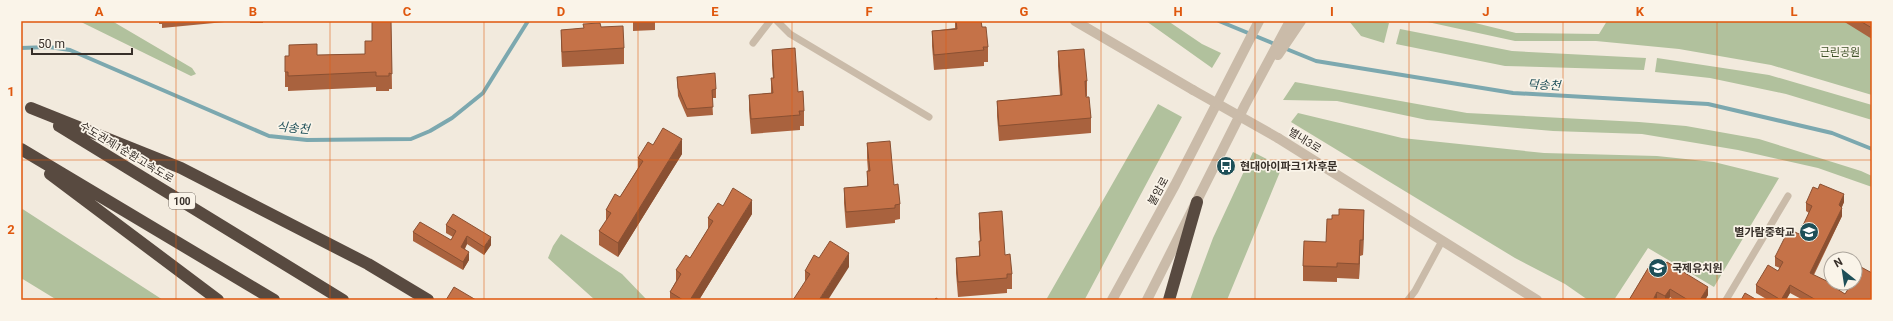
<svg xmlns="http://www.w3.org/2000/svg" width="1893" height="321" viewBox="0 0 1893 321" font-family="Roboto,'Noto Sans KR',sans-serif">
	<rect width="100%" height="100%" fill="#f2eadd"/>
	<path fill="#b1c19d" d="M79,21H112L192,68L196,74L191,76Z
		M1146,21H1168L1202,44L1221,53L1212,68Z
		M1349,21H1381L1389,23L1384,43L1361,36Z
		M1423,21H1467L1516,33L1599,34L1607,21H1872V95L1771,65L1679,49L1596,41H1515Z
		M1400,29L1512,51L1646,58L1644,70L1505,66L1396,44Z
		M1657,58L1769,75L1872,105V120L1786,94L1710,78L1655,72Z
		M1295,82L1467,113L1639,122L1686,126L1759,139L1861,171L1872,176V187L1818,168L1738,150L1642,134L1553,131L1427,120L1337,101L1283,100Z
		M1158,104L1182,117L1085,299L1046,300Z
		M1298,113L1402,138L1544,153L1657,156L1714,162L1779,178L1714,287L1648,248L1614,300H1588L1565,284L1515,258L1291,122Z
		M1253,152L1282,167L1227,300H1190L1213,238Z
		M21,208L163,300H57L21,278Z
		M561,234L622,274L647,300H595L548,258L553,246Z"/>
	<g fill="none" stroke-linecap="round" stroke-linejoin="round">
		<path stroke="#7ca8af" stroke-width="4" d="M1219,21L1277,45
			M21,48L49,47L70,50L269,136L307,140L411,139L430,131L452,118L483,93L528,21
			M1284,48L1316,61L1513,93L1708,104L1832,133L1872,149"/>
		<path stroke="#cabba9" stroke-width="7" d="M777,21L790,34L929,117
			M753,43L770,21
			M1408,300L1415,291L1442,241
			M1726,300L1788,196"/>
		<path stroke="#cabba9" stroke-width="10" d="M1075,21L1193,90
			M1278,138L1537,300"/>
		<path stroke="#cabba9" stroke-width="10" d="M1278,55L1301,21
			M1112,300L1175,185L1259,21
			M1147,300L1245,105L1290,21"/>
		<path stroke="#584a40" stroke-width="12" d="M31,108L181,168L368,264L428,300
			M59,126L343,300
			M21,149L274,300
			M50,174L218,300
			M1169,300L1197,202"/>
		<path stroke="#cabba9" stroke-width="10" d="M1193,90L1278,138"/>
	</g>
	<path fill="#a9623e" d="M159,21H235L162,28V24H159Z
		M250,21H263V23H250Z
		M372,21H391L392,89H389V91H376V87L288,91V87H285V56L365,54L372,41Z
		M633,21H655V30L633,31Z
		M955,21H981L982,27L988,47V62H984V66L934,70L932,46V31L955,28Z
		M1843,21H1872V39Z
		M601,27L624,48V64L562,67L561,45V30Z
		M772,50L798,92L804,111V126H800V130L751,134L749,110V95L771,93V78H773L772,65Z
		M1058,51L1087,81V96H1086L1091,118V133L999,141L997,116V101L1060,95L1058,66Z
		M677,77L716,89V98H712L713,115L687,117L678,96Z
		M867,143L894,185L900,204V219L895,220V223L846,228L844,203V188L867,186V171H868L867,158Z
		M653,145L682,154L618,257L599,245V231L606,221V210L620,197L638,168V158Z
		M1818,189L1844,202L1842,207V216L1814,275L1845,294L1872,300H1803L1790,293L1786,300H1768L1756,293V285L1778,271L1780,268L1775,266V257L1799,234L1809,213L1806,211V203Z
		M723,206L752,214L699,300H670V292L676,281V270L690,258L708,229V218Z
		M979,213L1005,255L1012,274V289H1007V293L958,297L956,273V258L979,256V241H980L979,228Z
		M1332,219L1364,225L1363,255L1360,256L1359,279L1337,278V282L1303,281V266L1326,242Z
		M446,225L491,245L484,255L467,244L465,249L469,260L463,270L413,241V232L451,240L453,237L446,233Z
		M819,258L849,267L805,282V271Z
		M1653,260L1708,295L1705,300H1674L1670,297L1668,300H1629Z"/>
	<path fill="#8a5032" d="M682,139V154L618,257V243Z
		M1844,194V202L1839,213V205Z
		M752,200V214L699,300H690Z
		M1842,208V216L1810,281V273Z
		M1364,210V225L1363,255V240Z
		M467,236V244L461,255V247Z
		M491,237V245L484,255V247Z
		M1360,240V256L1359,279V264Z
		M469,252V260L463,270V262Z
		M849,253V267L828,300H819Z
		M1790,285V293L1786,300H1781Z
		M1708,287V295L1705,300H1700Z
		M1670,289V297L1668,300H1665V296Z
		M1657,292V300H1653Z"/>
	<path fill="#c57248" stroke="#8a5032" d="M372,21H391L392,74L389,73V76H376V72L288,76V72H285V56H289V45L317,44V55L365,54V41H372Z
		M956,21H981L982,27H986L988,47H983L984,50L934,55L932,31L957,29Z
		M1860,21H1872V28Z
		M600,23L601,27L623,26L624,48L562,52L561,30L584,28L583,24Z
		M795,48L798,92L803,91L804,111H799L800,115L751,119L749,95L773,93L771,78H774L772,50Z
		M1084,49L1087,81H1085L1086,97H1089L1091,118L999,126L997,101L1062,95L1058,51Z
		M715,73L716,89L712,90L713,107L687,109L678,88L677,77Z
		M663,128L682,139L618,243L599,231L611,213L606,210L615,194L620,197L643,161L638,158L648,142L653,145Z
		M890,141L894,185L898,184L900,204L895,205V208L846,212L844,188L868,186L867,171H870L867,143Z
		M1820,184L1844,194L1839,205L1842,208L1810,273L1835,285L1834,287L1845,294L1852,283H1855V277L1861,267L1872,273V300H1816L1790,285L1781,300L1756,285L1768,265L1778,271L1783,262L1775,257L1789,229L1799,234L1812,206L1806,203L1813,187L1818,189Z
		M733,188L752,200L690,300H683L670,292L681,274L676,270L686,255L690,258L713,221L708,218L718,203L723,206Z
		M1339,209L1364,210L1363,240H1360L1359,264L1337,263V267L1303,266L1304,241L1326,242L1327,219H1332V215H1339Z
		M1002,211L1005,255L1010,254L1012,274H1007V278L958,282L956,258L980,256L979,241H981L979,213Z
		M453,214L491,237L484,247L467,236L461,247L469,252L463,262L413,232L420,222L451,240L456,231L446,225Z
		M830,241L849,253L819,300H793L810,274L805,271L814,255L819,258Z
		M1653,260L1664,267L1667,262L1708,287L1700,300H1688L1670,289L1665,296L1657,292L1653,300H1629Z
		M454,287L476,300H446Z
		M1745,293L1757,300H1741Z
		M936,298L939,300H934Z"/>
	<path fill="none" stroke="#df570d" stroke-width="1" stroke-opacity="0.55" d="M176,21V300M330,21V300M484,21V300M638,21V300M792,21V300M946,21V300M1101,21V300M1255,21V300M1409,21V300M1563,21V300M1717,21V300M21,160H1872"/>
	<defs>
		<g id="bus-disc" transform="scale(1)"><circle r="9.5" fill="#1e4f58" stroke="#faf4e9"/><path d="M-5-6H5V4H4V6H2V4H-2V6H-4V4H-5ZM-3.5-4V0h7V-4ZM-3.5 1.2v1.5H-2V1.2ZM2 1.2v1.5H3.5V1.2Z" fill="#fff"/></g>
		<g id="school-disc" transform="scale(1)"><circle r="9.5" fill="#1e4f58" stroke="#faf4e9"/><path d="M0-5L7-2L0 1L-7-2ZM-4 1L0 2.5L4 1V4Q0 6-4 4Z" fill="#fff"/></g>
	</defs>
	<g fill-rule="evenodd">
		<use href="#bus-disc" x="1226" y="166"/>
		<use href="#school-disc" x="1809" y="232"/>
		<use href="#school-disc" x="1658" y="268"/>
	</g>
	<g text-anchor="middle" stroke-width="3.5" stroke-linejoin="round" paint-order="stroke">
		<rect fill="#faf4e9" stroke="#726a63" stroke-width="1" x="169" y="193" width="26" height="16" rx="3"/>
		<g font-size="10" font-weight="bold" fill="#372f29">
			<text x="182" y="205">100</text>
		</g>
		<g font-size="11" fill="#42552c" stroke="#faf4e9">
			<text x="1840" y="56">근린공원</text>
		</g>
		<g font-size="11" fill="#372f29" stroke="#faf4e9">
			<text transform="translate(1305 140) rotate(32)" y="4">별내3로</text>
			<text transform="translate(127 152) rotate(31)" y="4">수도권제1순환고속도로</text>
			<text transform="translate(1158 191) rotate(-61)" y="4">불암로</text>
		</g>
		<g font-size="11" font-weight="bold" fill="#372f29" stroke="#faf4e9" text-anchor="start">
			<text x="1240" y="170">현대아이파크1차후문</text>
			<text x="1795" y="236" text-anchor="end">별가람중학교</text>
			<text x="1672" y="272">국제유치원</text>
		</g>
		<g font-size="12" font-style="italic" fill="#1e4f58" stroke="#faf4e9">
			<text transform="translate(1544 85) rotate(3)" y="4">덕송천</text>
			<text transform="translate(293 128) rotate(5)" y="4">식송천</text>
		</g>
	</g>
	<rect width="1893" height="321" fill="none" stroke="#faf4e9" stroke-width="44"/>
	<g transform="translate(1843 271) rotate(330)"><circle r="19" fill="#faf4e9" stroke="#aca59c"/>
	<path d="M0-3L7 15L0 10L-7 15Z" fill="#1e4f58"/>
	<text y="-6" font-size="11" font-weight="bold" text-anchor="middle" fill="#372f29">N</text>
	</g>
	<path d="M32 48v6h100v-6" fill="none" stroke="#372f29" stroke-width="2"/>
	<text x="38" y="48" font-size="12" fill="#372f29" stroke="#faf4e9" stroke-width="3" paint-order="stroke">50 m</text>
	<rect x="22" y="22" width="1849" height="277" fill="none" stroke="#df570d" stroke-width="1.5"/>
	<g font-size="13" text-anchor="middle" font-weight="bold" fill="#df570d">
		<text x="99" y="16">A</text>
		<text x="253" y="16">B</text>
		<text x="407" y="16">C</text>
		<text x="561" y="16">D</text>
		<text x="715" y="16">E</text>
		<text x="869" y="16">F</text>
		<text x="1024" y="16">G</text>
		<text x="1178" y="16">H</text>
		<text x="1332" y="16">I</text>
		<text x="1486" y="16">J</text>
		<text x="1640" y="16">K</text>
		<text x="1794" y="16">L</text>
		<text x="11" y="96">1</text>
		<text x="11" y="234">2</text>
	</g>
</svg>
